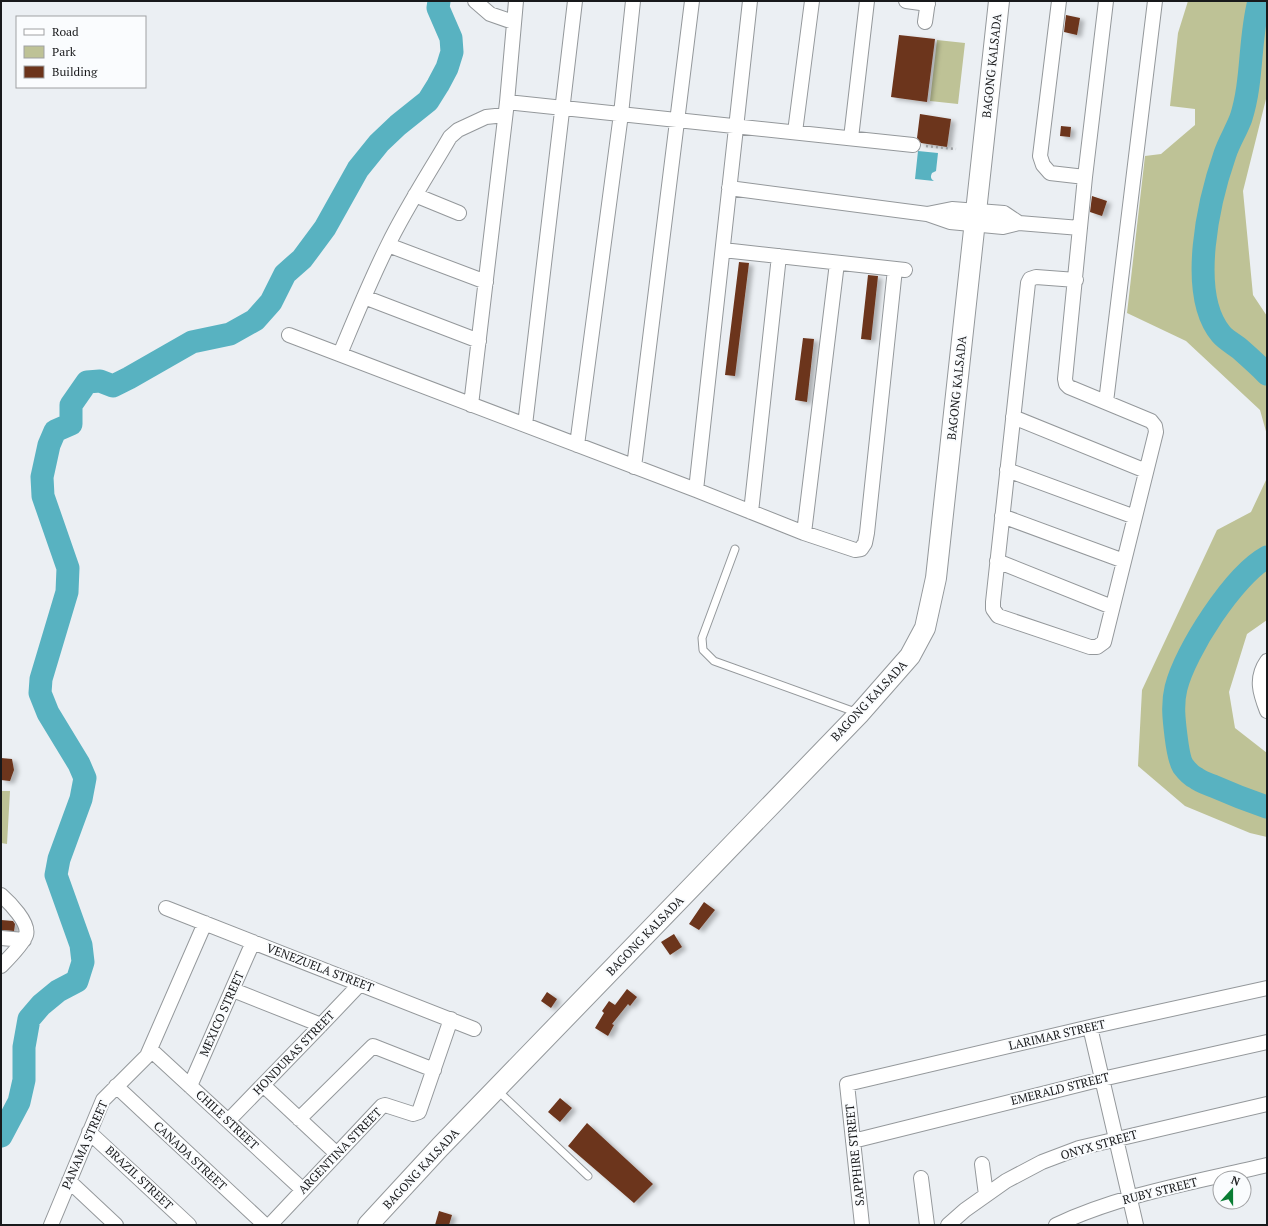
<svg xmlns="http://www.w3.org/2000/svg" width="1268" height="1226" viewBox="0 0 1268 1226" font-family="'PT Serif',serif">
	<defs>
		<filter id="shadow"><feDropShadow dx="4.5" dy="2.5" stdDeviation="2" flood-color="#0004"/></filter>
	</defs>
	<rect width="100%" height="100%" fill="#ebeff3"/>
	<path fill="#bec296" d="M1188,1H1267V95L1243,191L1253,295L1267,316V435L1260,410L1186,341L1127,313L1145,156L1161,154L1195,125V109L1170,106L1178,33Z
		M937,40L965,43L958,104L930,101Z
		M1267,478V620L1247,634L1229,692L1235,728L1267,753V837L1250,833L1185,806L1138,766L1142,690L1217,530L1251,512Z
		M1,791H10L7,844L1,843Z"/>
	<path fill="#58b2c1" d="M918,151L938,153L936,171L932,173C930,177 931,179 934,181L915,179Z"/>
	<g fill="none" stroke-linecap="round" stroke-linejoin="round">
		<path stroke="#58b2c1" stroke-width="23" d="M1259,1C1249,39 1253,81 1241,118C1236,131 1229,142 1225,154C1209,200 1187,293 1221,334C1226,340 1234,344 1240,349C1249,357 1258,365 1267,374
			M1267,557C1234,575 1185,651 1176,688C1172,704 1174,720 1176,736C1177,744 1179,760 1183,766C1186,770 1192,776 1196,778C1201,782 1208,784 1213,786C1231,794 1249,801 1267,807
			M1,1136L19,1102L24,1080V1047L29,1019L41,1005L58,991L77,981L83,962L81,945L56,875L59,859L81,799L85,778L79,764L48,713L40,693L41,679L67,592L68,568L43,496L42,477L49,445L55,431L71,424V405L87,382L100,381L113,386L129,378L192,342L230,334L255,320L271,302L285,274L302,259L325,228L358,169L379,143L398,125L428,101L438,85L447,68L452,52L451,38L438,8L439,1"/>
	</g>
	<path fill="#6c341b" filter="url(#shadow)" d="M1066,15L1080,18L1077,35L1064,32Z
		M899,35L935,39L927,102L891,97Z
		M920,114L951,119L947,147L921,143L917,138Z
		M1061,126L1071,127L1070,137L1060,136Z
		M1092,196L1107,201L1102,216L1090,212Z
		M739,262L749,263L735,376L725,375Z
		M868,275L878,276L871,340L861,339Z
		M803,338L814,339L807,402L795,400Z
		M1,758L12,759L14,770L10,781L1,780Z
		M704,902L715,910L699,930L689,924Z
		M1,920L13,921L15,924L14,931L1,930Z
		M674,934L682,947L670,955L661,942Z
		M627,989L637,997L630,1006L628,1004L612,1024L614,1025L608,1036L595,1028L604,1013L602,1011L609,1001L615,1005Z
		M547,992L557,999L551,1008L541,1001Z
		M560,1098L572,1108L560,1122L548,1112Z
		M587,1123L653,1184L634,1203L568,1146Z
		M439,1211L452,1215L449,1225H435Z"/>
	<g fill="none" stroke-linecap="round" stroke-linejoin="round">
		<g stroke="#94989b" stroke-width="9">
			<path id="lane" d="M735,549L702,638L703,650L714,661L858,713
				M497,1090L588,1176"/>
		</g>
		<g stroke="#94989b" stroke-width="16">
			<path id="street" d="M475,1L490,14L513,22
				M906,1L928,4
				M1059,1L1040,156L1043,165L1050,173L1085,177
				M925,22L928,1
				M507,102L913,145
				M795,132L812,1
				M851,138L867,1
				M729,188L927,214L950,222L1003,227L1019,223L1080,228
				M415,195L459,213
				M927,214L952,209L1004,213L1019,223
				M388,245L486,282
				M723,250L905,270
				M1076,280L1036,277L1030,279L1028,283L993,602V609L998,616L1090,647H1097L1104,642L1156,432L1155,426L1151,421L1069,387L1066,384L1065,379L1085,177L1106,1
				M364,297L479,341
				M289,335L696,490L804,533L855,550L861,549L865,543L867,533L895,269
				M340,354C355,318 370,281 388,245C406,208 429,173 450,137L458,130L486,117L505,115
				M1106,402L1155,1
				M471,405L507,102L516,1
				M1013,417L1146,471
				M525,425L575,1
				M577,445L621,114L633,1
				M634,467L692,1
				M1007,470L1135,517
				M696,490L750,1
				M751,512L779,256
				M1002,516L1124,561
				M804,533L837,263
				M997,561L1112,607
				M1267,661C1255,678 1260,693 1267,711
				M1,895C9,902 30,923 26,935C23,944 8,959 1,966
				M166,908L474,1029
				M1,938L24,940
				M233,990L321,1025
				M1090,1027L1136,1225
				M151,1050L303,1190
				M263,1085L337,1154
				M116,1086L265,1225
				M190,1086L253,942
				M299,1119L373,1046L434,1070
				M228,1121L321,1025L360,984
				M89,1132L189,1225
				M853,1141L1102,1079L1267,1042
				M982,1164L986,1195
				M921,1178L927,1225
				M69,1181L116,1225
				M51,1225L103,1100L147,1056L205,923
				M270,1225L382,1106L385,1105L413,1114L419,1112L451,1019
				M862,1225L847,1084L1090,1027L1267,988
				M948,1225L965,1210L1006,1181L1042,1162L1079,1148L1267,1104
				M1056,1225C1122,1194 1196,1182 1267,1165"/>
		</g>
		<g stroke="#94989b" stroke-width="22">
			<path id="secondary" d="M368,1225L440,1147L860,713L910,656L925,628L936,578L999,1"/>
		</g>
		<path stroke="#9da0a3" stroke-width="2.5" stroke-dasharray="2 3" stroke-linecap="butt" d="M926,146L956,149"/>
		<use href="#lane" stroke="#fff" stroke-width="7"/>
		<use href="#street" stroke="#fff" stroke-width="14"/>
		<use href="#secondary" stroke="#fff" stroke-width="20"/>
	</g>
	<g text-anchor="middle" stroke-width="4" stroke-linejoin="round" paint-order="stroke">
		<g font-size="12" fill="#18191b" stroke="#fafcfe">
			<text transform="translate(992 66) rotate(-84)" y="4">BAGONG KALSADA</text>
			<text transform="translate(957 388) rotate(-84)" y="4">BAGONG KALSADA</text>
			<text transform="translate(869 701) rotate(-47)" y="4">BAGONG KALSADA</text>
			<text transform="translate(645 936) rotate(-46)" y="4">BAGONG KALSADA</text>
			<text transform="translate(320 968) rotate(21)" y="4">VENEZUELA STREET</text>
			<text transform="translate(222 1014) rotate(-66)" y="4">MEXICO STREET</text>
			<text transform="translate(1057 1035) rotate(-13)" y="4">LARIMAR STREET</text>
			<text transform="translate(294 1053) rotate(-46)" y="4">HONDURAS STREET</text>
			<text transform="translate(1060 1089) rotate(-14)" y="4">EMERALD STREET</text>
			<text transform="translate(227 1120) rotate(43)" y="4">CHILE STREET</text>
			<text transform="translate(85 1145) rotate(-66)" y="4">PANAMA STREET</text>
			<text transform="translate(1099 1145) rotate(-16)" y="4">ONYX STREET</text>
			<text transform="translate(340 1151) rotate(-46)" y="4">ARGENTINA STREET</text>
			<text transform="translate(855 1155) rotate(-96)" y="4">SAPPHIRE STREET</text>
			<text transform="translate(190 1156) rotate(43)" y="4">CANADA STREET</text>
			<text transform="translate(421 1169) rotate(-47)" y="4">BAGONG KALSADA</text>
			<text transform="translate(139 1178) rotate(43)" y="4">BRAZIL STREET</text>
			<text transform="translate(1160 1191) rotate(-14)" y="4">RUBY STREET</text>
		</g>
	</g>
	<rect width="1268" height="1226" fill="none" stroke="#18191b" stroke-width="4"/>
	<rect x="16" y="16" width="130" height="72" fill="#fafcfe" stroke="#a0a1a3"/>
	<rect x="24" y="29" width="20" height="6" fill="#ffffff" stroke="#a0a1a3"/>
	<text x="52" y="36" font-size="12" fill="#18191b">Road</text>
	<rect x="24" y="46" width="20" height="12" fill="#bec296" stroke="#a0a1a3"/>
	<text x="52" y="56" font-size="12" fill="#18191b">Park</text>
	<rect x="24" y="66" width="20" height="12" fill="#6c341b" stroke="#a0a1a3"/>
	<text x="52" y="76" font-size="12" fill="#18191b">Building</text>
	<g transform="translate(1232 1190) rotate(21)"><circle r="19" fill="#fafcfe" stroke="#a0a1a3"/>
	<path d="M0-3L7 15L0 10L-7 15Z" fill="#0a7d34"/>
	<text y="-6" font-size="11" font-weight="bold" text-anchor="middle" fill="#18191b">N</text>
	</g>
</svg>
